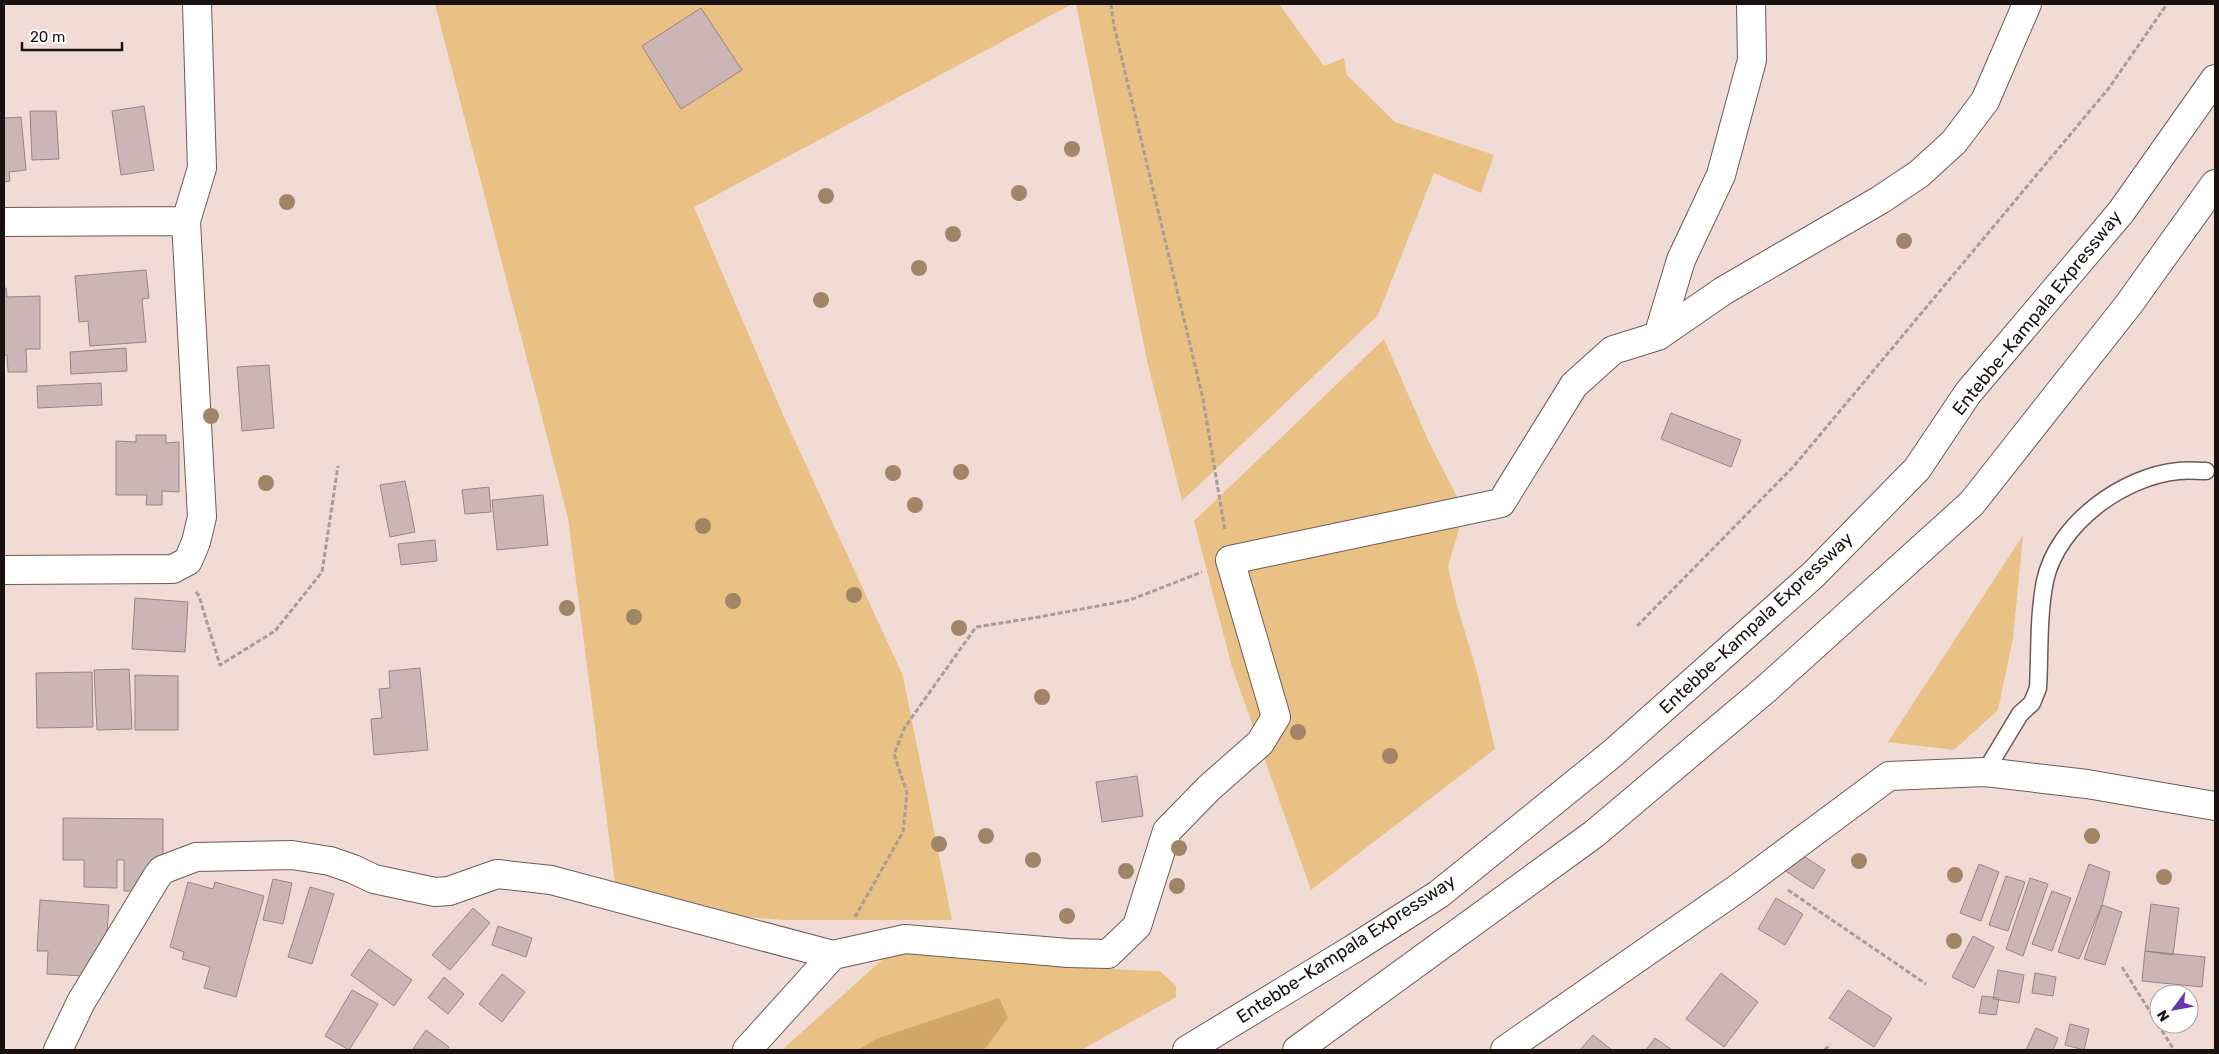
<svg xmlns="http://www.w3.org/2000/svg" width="2219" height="1054" viewBox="0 0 2219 1054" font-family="Rubik,sans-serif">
	<rect width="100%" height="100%" fill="#f1dbd5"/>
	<path fill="#e9c184" d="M435,4H1072L694,207L784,417L903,676L952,920H784L618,907L568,518Z
		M1076,4H1279L1324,66L1344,58L1347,75L1395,122L1494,155L1481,193L1434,173L1378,315L1182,501L1147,361Z
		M1384,339L1428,440L1464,511L1448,567L1456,602L1477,672L1495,749L1311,890L1232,667L1194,521Z
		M2023,535L2013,638L1998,710L1954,750L1888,742Z
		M905,939C991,955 1072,970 1160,971L1176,986V997L1081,1050H782Z"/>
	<path fill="#d2a765" d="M999,998L1008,1018L984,1050H858L876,1039Z"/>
	<path fill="#ccb5b5" stroke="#998484" d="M701,8L742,70L681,109L642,46Z
		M144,106L154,170L121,175L112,111Z
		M30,111H56L59,159L32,160Z
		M21,117L26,170L9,172L10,181L4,182V118Z
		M146,270L149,298L142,299L146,342L90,346L88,321L79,322L75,276Z
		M4,288H6L7,297L40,296V349H26L27,372H8L7,355H4Z
		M126,348L127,371L71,374L70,352Z
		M269,365L274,428L242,431L237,367Z
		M101,383L102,405L38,408L37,386Z
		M1671,413L1741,440L1731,467L1661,439Z
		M136,435H166V443L179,442V492L162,491V505H146L147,495H116V441L136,442Z
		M405,481L415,532L390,537L380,485Z
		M489,487L491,512L465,514L462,490Z
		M543,495L548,545L497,550L492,500Z
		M435,540L437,561L401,565L398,544Z
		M135,598L188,602L185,652L132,649Z
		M420,668L428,750L374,755L371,719L382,718L379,689L390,688L389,671Z
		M129,669L132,729L97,730L94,670Z
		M92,672L93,727L37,728L36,673Z
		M135,675L178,676V730H135Z
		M1137,776L1143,816L1102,822L1096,782Z
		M63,818L163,819V891H124V860H117V888L84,887V860H63Z
		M1796,851L1825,870L1813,889L1784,870Z
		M1979,864L1999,872L1981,921L1960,913Z
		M2089,864L2110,872L2102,905L2079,959L2058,952Z
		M2006,876L2025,882L2008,931L1989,925Z
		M2030,878L2048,884L2023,956L2006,949Z
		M273,879L292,883L283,924L263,920Z
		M188,882L213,889L215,882L264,896L236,997L204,988L210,967L182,959L184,952L170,947Z
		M310,887L334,894L312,964L288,957Z
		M2052,891L2071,898L2052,951L2032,944Z
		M1776,898L1803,914L1785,945L1758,929Z
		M40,900L109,905L104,977L47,974L48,951H37Z
		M2151,904L2179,908L2173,955L2145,951Z
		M2102,905L2122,912L2105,965L2084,959Z
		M473,908L490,923L450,970L432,955Z
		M498,926L532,938L526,957L492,945Z
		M1973,936L1994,947L1974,988L1952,977Z
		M369,949L412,980L394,1006L351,975Z
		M2145,951L2205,957L2202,987L2142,981Z
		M1998,970L2024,975L2019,1003L1993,999Z
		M1721,973L1758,1002L1724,1047L1686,1019Z
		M2035,973L2056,977L2053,996L2032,993Z
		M502,974L525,992L502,1022L479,1004Z
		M444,977L464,994L448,1014L428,998Z
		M352,990L378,1004L349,1050L325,1036Z
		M1848,990L1892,1018L1874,1047L1829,1018Z
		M1982,996L1999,998L1996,1015L1979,1013Z
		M2070,1024L2089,1029L2084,1050L2065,1045Z
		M2036,1028L2058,1038L2053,1050H2026Z
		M426,1030L449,1047L447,1050L413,1049Z
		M1593,1035L1612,1050H1580Z
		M1655,1038L1672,1050H1646Z"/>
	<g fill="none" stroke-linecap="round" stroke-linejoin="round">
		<g stroke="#6e5b56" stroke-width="19">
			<path id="service" d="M1985,772L2020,714L2032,703L2038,688C2040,653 2038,616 2045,581C2057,524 2123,476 2179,471C2188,470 2197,471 2206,471"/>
		</g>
		<g stroke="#6e5b56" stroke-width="30">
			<path id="minor" d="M4,222L186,221
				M1658,336L1681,260L1721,175L1752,60L1751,4
				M4,570L173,569L188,561L196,542L202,517L186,221L202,168L197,4
				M58,1050L81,1002L156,878L162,870L196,857L292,855L330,861L353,869L374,879L435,892L449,891L497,874L551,880L833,955L905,939L1068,953L1108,954L1137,926L1167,831L1209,788L1260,743L1276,717L1230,560L1501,503L1574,385L1613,350L1658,336L1723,291L1880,200L1919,174L1954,142L1985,101L2027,4
				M747,1050L833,955
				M1505,1050L1741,886L1889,776L1985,772L2087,784L2215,806"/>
		</g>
		<g stroke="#6e5b56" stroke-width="30">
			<path id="motorway" d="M1187,1050L1353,949L1439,894L1613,753L1813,575L1917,469L1968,393L2121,212L2215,79
				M1297,1050L1594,834L1766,689L1972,503L2129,304L2215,184"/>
		</g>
		<path stroke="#ab9a95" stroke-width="3" stroke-dasharray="5 2.5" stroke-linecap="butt" d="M1111,4L1114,26L1203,399L1225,531
			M196,592L199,596L220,665L275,631L322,572L338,466
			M1637,626L1794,466L2109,88L2167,4
			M1788,890L1926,984
			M855,917L903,832L907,793L894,754L905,727L976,627L1039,617L1130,600L1202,572
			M2122,967L2174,1050
			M1825,1050L1830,1044"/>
		<use href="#service" stroke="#fff" stroke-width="16"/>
		<use href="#minor" stroke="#fff" stroke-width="28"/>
		<use href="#motorway" stroke="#fff" stroke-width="28"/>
	</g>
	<g fill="#a08666">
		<circle cx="1072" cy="149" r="8"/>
		<circle cx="1019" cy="193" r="8"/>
		<circle cx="826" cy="196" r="8"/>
		<circle cx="287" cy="202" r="8"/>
		<circle cx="953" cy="234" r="8"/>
		<circle cx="1904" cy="241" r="8"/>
		<circle cx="919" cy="268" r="8"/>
		<circle cx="821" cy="300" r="8"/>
		<circle cx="211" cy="416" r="8"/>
		<circle cx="961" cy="472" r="8"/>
		<circle cx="893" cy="473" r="8"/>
		<circle cx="266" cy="483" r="8"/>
		<circle cx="915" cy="505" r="8"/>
		<circle cx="703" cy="526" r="8"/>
		<circle cx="854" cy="595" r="8"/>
		<circle cx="733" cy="601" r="8"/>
		<circle cx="567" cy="608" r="8"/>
		<circle cx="634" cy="617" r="8"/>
		<circle cx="959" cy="628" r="8"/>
		<circle cx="1042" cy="697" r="8"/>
		<circle cx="1298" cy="732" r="8"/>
		<circle cx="1390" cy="756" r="8"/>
		<circle cx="986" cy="836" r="8"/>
		<circle cx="2092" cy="836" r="8"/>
		<circle cx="939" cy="844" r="8"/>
		<circle cx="1179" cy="848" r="8"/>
		<circle cx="1033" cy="860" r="8"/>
		<circle cx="1859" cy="861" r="8"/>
		<circle cx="1126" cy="871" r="8"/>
		<circle cx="1955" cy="875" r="8"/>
		<circle cx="2164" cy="877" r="8"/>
		<circle cx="1177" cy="886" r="8"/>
		<circle cx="1067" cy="916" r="8"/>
		<circle cx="1954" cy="941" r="8"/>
	</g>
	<g text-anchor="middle" stroke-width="4" stroke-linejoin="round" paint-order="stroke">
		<g font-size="18" fill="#1a1210" stroke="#fff">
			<text transform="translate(2037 313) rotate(-51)" y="6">Entebbe–Kampala Expressway</text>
			<text transform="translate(1756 623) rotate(-43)" y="6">Entebbe–Kampala Expressway</text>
			<text transform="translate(1346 949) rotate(-33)" y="6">Entebbe–Kampala Expressway</text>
		</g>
	</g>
	<rect width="2219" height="1054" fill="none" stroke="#1a1210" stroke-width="10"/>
	<g transform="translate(2174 1009) rotate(238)"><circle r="24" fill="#ffffff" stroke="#a3a09f"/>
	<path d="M0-4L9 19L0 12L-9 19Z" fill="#6a36ad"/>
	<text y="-8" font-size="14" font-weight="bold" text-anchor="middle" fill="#1a1210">N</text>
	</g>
	<path d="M22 42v8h100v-8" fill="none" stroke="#1a1210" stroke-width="2.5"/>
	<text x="30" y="42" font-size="15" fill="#1a1210" stroke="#ffffff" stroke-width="4" paint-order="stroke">20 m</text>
</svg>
